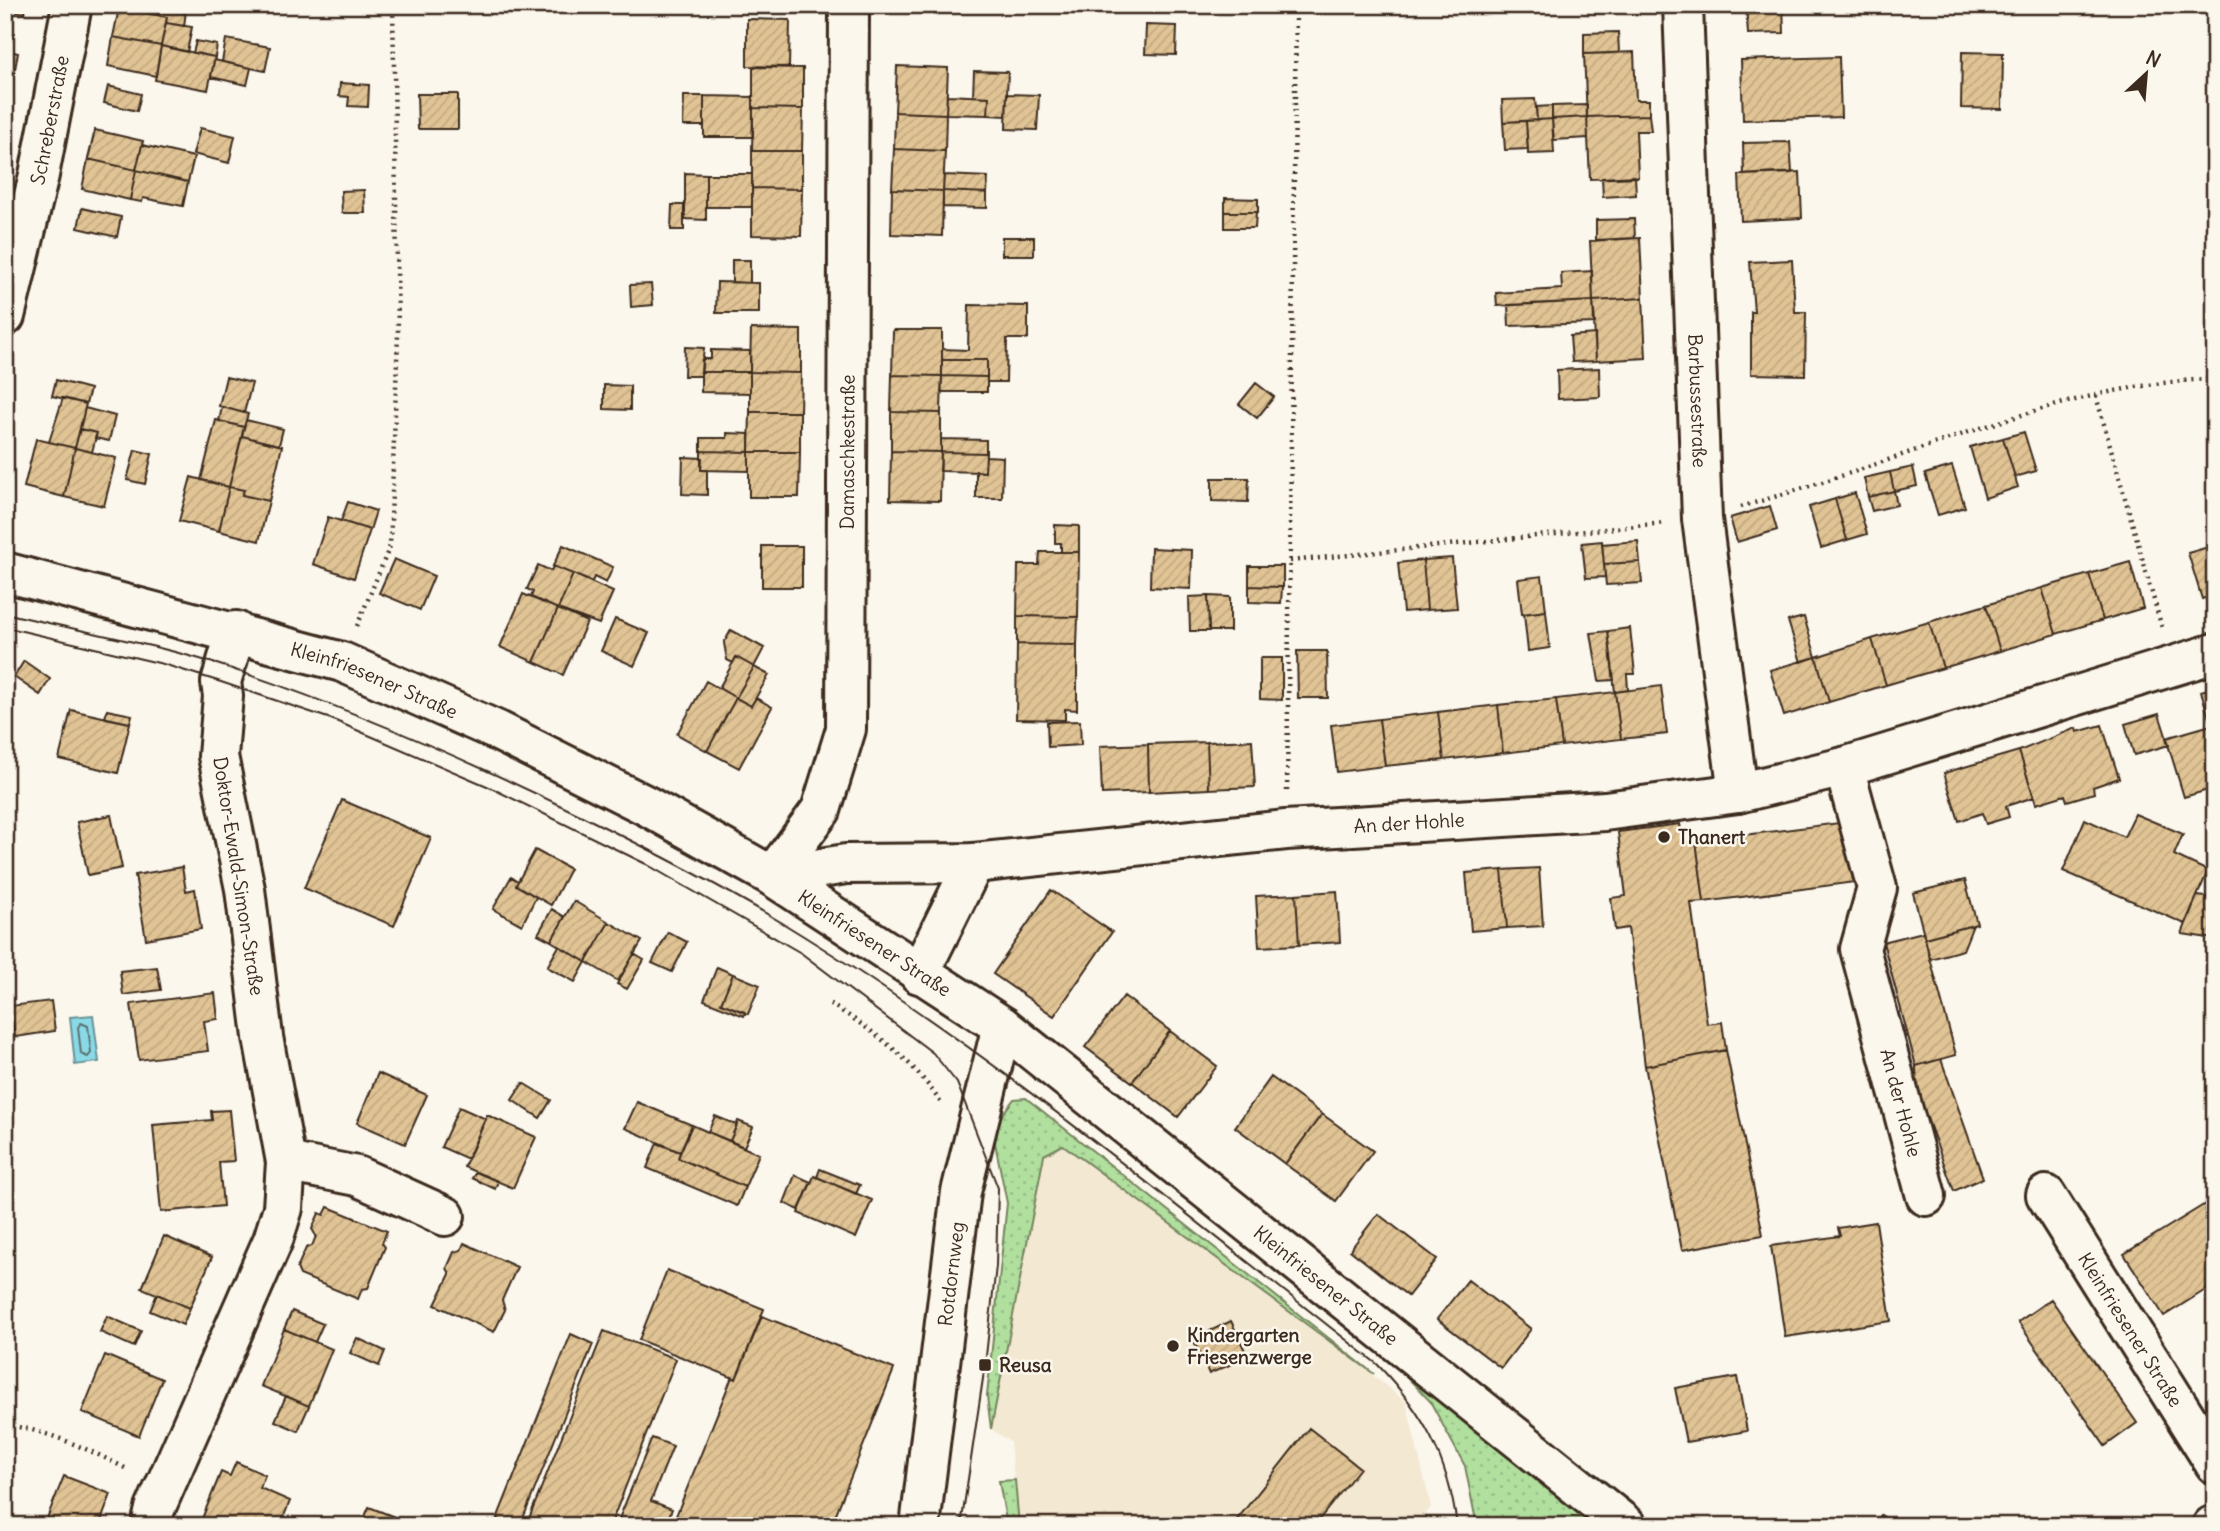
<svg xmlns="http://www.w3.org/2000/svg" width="2220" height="1531" viewBox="0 0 2220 1531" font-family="Delius,sans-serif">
	<defs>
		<pattern id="grass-dots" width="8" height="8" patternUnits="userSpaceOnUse" patternTransform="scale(1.75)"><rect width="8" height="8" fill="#b0df9e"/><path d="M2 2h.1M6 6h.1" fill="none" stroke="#98c088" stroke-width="1.8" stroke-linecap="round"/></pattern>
		<pattern id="building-hatch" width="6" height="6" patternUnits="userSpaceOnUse" patternTransform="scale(1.75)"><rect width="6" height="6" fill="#e1c495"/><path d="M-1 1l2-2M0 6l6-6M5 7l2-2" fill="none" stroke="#c2a980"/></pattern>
	</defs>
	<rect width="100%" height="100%" fill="#fbf7ec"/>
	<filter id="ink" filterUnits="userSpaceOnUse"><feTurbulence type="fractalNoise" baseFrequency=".0143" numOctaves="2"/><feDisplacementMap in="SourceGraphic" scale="14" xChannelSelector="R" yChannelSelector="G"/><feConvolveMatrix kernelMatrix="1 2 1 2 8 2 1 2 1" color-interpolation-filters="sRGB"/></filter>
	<g filter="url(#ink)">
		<path fill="#f3e8d2" d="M1063,1145L1303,1319L1406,1402L1431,1507L1417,1526H1019L1010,1442L991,1429L1044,1155Z"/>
		<path fill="url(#grass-dots)" stroke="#76845e" stroke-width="2" d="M1026,1098L1374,1374L1063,1145L1044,1155L991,1429L987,1396L1007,1203L992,1128L1014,1099Z
			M1381,1350L1601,1526H1477L1465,1466L1430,1401Z
			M1015,1480L1019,1526H1007L999,1481Z"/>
		<path fill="#8ad9e7" stroke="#6a9397" stroke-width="2" d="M93,1015L99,1062L75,1065L70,1017Z"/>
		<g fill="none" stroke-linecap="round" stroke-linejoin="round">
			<path stroke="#5b706e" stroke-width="2" d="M81,1023L88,1026L91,1053L88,1057L81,1054L78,1027Z"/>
		</g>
		<path fill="url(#building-hatch)" stroke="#3b2a1e" stroke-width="2" d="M5,5H26L25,13L5,10Z
			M154,5H185L184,13Z
			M1746,5H1783L1784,33L1748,34Z
			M119,8L167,17L161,46L113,37Z
			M159,8L186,11L184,26L166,23L167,17L158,15Z
			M747,19L790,20L789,67L747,66Z
			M166,23L192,27L187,52L161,46Z
			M1146,25L1177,26L1176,55L1145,54Z
			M1618,32L1619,53L1584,54V33Z
			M113,37L161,46L156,76L108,66Z
			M226,39L270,47L265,71L222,62Z
			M196,41L217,45L215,57L193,53Z
			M161,46L215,57L208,90L155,80Z
			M5,50L18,53L11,90L5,89Z
			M1634,52L1636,100H1649V115L1587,117L1584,54Z
			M1962,52L2003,53L2002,109L1961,108Z
			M1839,57L1841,117L1743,120L1741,60Z
			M214,60L251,68L247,85L211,77Z
			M897,66L948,68L946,114L895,112Z
			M753,67L803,68V109L753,108Z
			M974,71L1008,72L1006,116L988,115L989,97L973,96Z
			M340,83L369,85L368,107L348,106L349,97L339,96Z
			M108,86L141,94L137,111L104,103Z
			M417,94H458V129H418Z
			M1007,94L1039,95L1037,130L1006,129Z
			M947,95L989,97L988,115L946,114Z
			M684,96H704V126H683Z
			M704,96L753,97V137H704Z
			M1535,99L1537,120L1503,122L1502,100Z
			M1587,105V117L1552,119V106Z
			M1552,106V119L1537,120L1536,107Z
			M753,108L803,109L802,151H752Z
			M895,112L946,114L945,151L894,149Z
			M1649,115L1651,131H1636L1638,177L1590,179L1587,117Z
			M1587,117L1588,138L1554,140L1552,119Z
			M1552,119L1554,153L1528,154L1526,121Z
			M1526,121L1528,149L1505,150L1503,122Z
			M200,128L235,136L229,163L193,154Z
			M95,130L143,141L136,170L88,159Z
			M1790,142L1792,173L1744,175L1743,143Z
			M142,145L194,157L188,182L136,170Z
			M894,149L945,151L943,191L892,189Z
			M752,151H802V189L752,188Z
			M88,159L136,170L130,200L82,189Z
			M136,170L188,182L183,206L143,198L142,202L130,200Z
			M1800,172L1802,218L1741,221L1739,175Z
			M685,173L706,174V220L685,219Z
			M706,174H752V207H706Z
			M944,175L988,177L987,193L943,191Z
			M1635,176L1636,195L1603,197L1602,178Z
			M752,188L802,189L801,236L752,235Z
			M892,189L943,191L942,236L891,234Z
			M364,190L365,213H342L341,191Z
			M943,191L987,193V208L943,207Z
			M1225,198L1258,199V212H1225Z
			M672,205H684V230H671Z
			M82,208L121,217L117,237L78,228Z
			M1225,212H1256L1255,228H1225Z
			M1634,219L1635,238L1596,240V220Z
			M1002,237H1034V255H1002Z
			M1640,238L1643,298L1593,301L1590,241Z
			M732,260H750V283L732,282Z
			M1792,260L1795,312H1806L1805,375L1751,374V312H1754L1750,262Z
			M1592,271L1593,301L1497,306L1496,293L1562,289L1561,273Z
			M717,282L759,283V313H716Z
			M651,284L653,305L631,307L630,285Z
			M1643,298L1646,358L1596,361L1593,301Z
			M1593,301L1595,323L1509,326L1508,305Z
			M969,305L1028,306V339H1007L1006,382H987V360H942V349L968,350Z
			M751,329L801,330V373L750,372Z
			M893,330H942V376L892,375Z
			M1595,334L1596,361L1572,362L1570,336Z
			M685,347L704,348L701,376H684Z
			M711,350L750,351V372H701L702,359H711Z
			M942,360H987V377L942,376Z
			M1599,368L1600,397L1558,399L1557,370Z
			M701,372H750V393L701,392Z
			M750,372L801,373L800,412H750Z
			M892,375L942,376L941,413L891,412Z
			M942,376L987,377V392H941Z
			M226,377L252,383L244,413L219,406Z
			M56,380L90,389L86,404L52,396Z
			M1256,383L1274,397L1257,418L1239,404Z
			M604,385L630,386V410L604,409Z
			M2211,391H2215V432Z
			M63,398L86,404L75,448L49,442Z
			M222,407L248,414L244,427L219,421Z
			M85,408L115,416L109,441L95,438L97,433L80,429Z
			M750,412H800V452H749Z
			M891,412L941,413V452L891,451Z
			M216,420L244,427L229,487L201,480Z
			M246,420L283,429L279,445L242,436Z
			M80,429L97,433L92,452L75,448Z
			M2024,432L2036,471L2015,477L2003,438Z
			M727,433L749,434V452L701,451V438H727Z
			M242,436L282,446L269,501L242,495L244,490L229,487Z
			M2003,438L2018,487L1985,498L1970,447Z
			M36,439L75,448L64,497L24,487Z
			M941,439L986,440V453L941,452Z
			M75,448L116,458L104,506L64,497Z
			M135,450L152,454L145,484L127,480Z
			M701,451L749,452V471L701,470Z
			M891,451L941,452L940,501L890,500Z
			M749,452H800L799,497H749Z
			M941,452L986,453L985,472L940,471Z
			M986,456L1003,457L1002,498H976V471L985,472Z
			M683,457L702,458L701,470H707V495L682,494Z
			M1952,466L1965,507L1938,515L1925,474Z
			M1913,467L1917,486L1894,491L1890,472Z
			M1890,472L1894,491L1868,497L1864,478Z
			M191,477L229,487L219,531L179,521Z
			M1212,478H1249L1248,502L1212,501Z
			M229,487L244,490L242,495L269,501L259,541L219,531Z
			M1894,491L1897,505L1872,511L1868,497Z
			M1855,493L1867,534L1847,540L1835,499Z
			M1835,499L1847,540L1821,548L1809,507Z
			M348,502L376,511L370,530L341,521Z
			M1770,506L1777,530L1737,542L1730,518Z
			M328,517L370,530L354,578L313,564Z
			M1055,525L1079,526V552H1061V543H1055Z
			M1602,541L1605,577L1586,578L1582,543Z
			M1638,541L1640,562L1604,564L1602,544Z
			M563,545L613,567L606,583L594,577L592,582L553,566Z
			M2215,545V595L2202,599L2188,553Z
			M762,546H802V587H762Z
			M1151,548L1192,550L1191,589L1150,587Z
			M1040,552H1079L1078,617L1017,616L1018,565H1039Z
			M1452,558L1457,608L1427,610L1423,560Z
			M394,559L434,576L420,610L379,593Z
			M1423,560L1427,610L1403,612L1398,563Z
			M1640,562L1642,583L1606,585L1604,564Z
			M2130,562L2143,608L2103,620L2089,574Z
			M538,565L551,571L553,566L573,574L558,609L531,597L533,592L527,589Z
			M1249,566H1283V587L1249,586Z
			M573,574L613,592L599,624L558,609Z
			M2089,574L2103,620L2056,634L2042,588Z
			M1542,576L1546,611L1522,614L1518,579Z
			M1249,586L1282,587L1281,603L1249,602Z
			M2042,588L2056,634L2000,651L1986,605Z
			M523,594L558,609L534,662L500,647Z
			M1208,596L1230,597V631H1209Z
			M1208,596L1209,631H1190L1189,597Z
			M1986,605L2000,651L1943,668L1929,622Z
			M558,609L587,622L563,675L534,662Z
			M1546,611L1550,648L1528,651L1524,614Z
			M1017,616L1078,617L1077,645L1017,644Z
			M1804,617L1816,657L1801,662L1788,621Z
			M615,619L649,633L634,666L601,651Z
			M1929,622L1943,668L1886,685L1872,639Z
			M1630,628L1635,674H1627L1628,690L1615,692L1608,631Z
			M731,630L764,648L754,667L736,657L733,663L727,660L724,643Z
			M1608,631L1614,680L1599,681L1591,633Z
			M1872,639L1886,685L1829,702L1816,657Z
			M1017,644L1077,645V710L1065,709V720L1016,719Z
			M1297,651H1327L1328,698H1298Z
			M736,657L754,667L736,698L719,688Z
			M1816,657L1829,702L1784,716L1770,670Z
			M1260,658H1282V700L1260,699Z
			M24,661L50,679L40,695L14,677Z
			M754,667L769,675L751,706L736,698Z
			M706,681L736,698L707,751L677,734Z
			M1661,686L1667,734L1621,739L1615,692Z
			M2215,687V739L2201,691Z
			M1615,692L1621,739L1562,746L1556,699Z
			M736,698L751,706L756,698L772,707L739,768L707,751Z
			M1556,699L1562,746L1503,753L1498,705Z
			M1498,705L1503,753L1444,760L1438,712Z
			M71,710L130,723L118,773L59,759Z
			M107,710L132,715L130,723L105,718Z
			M1438,712L1444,760L1385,766L1379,719Z
			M2159,714L2169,745L2134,755L2125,724Z
			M1379,719L1385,766L1337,772L1331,725Z
			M1080,721L1081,745L1048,747L1047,722Z
			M2102,725L2119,778L2093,787L2094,793L2067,801L2065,795L2036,804L2019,751L2076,728L2077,732Z
			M2211,725L2215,739V788L2184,797L2166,738Z
			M1252,740L1255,787L1209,789L1207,742Z
			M1207,742L1209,789L1149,792L1148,744Z
			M1148,744L1149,792L1102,794L1100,746Z
			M2019,751L2034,797L2006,806L2009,817L1986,824L1982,813L1959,821L1944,773Z
			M342,800L431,838L394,926L304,888Z
			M2135,814L2183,834L2174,855L2208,871L2185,924L2063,871L2085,819L2124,837Z
			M111,815L122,868L88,875L77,822Z
			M1847,822L1855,882L1704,902L1696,841Z
			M1680,824L1683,843L1696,841L1704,902L1691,903L1707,1024L1722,1022L1726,1050L1645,1066L1628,928L1615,930L1611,898L1626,896L1618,832Z
			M535,850L570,869L551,905L516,885Z
			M182,867L186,891L195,889L201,929L146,939L135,875Z
			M1539,868L1543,926L1507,928L1502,870Z
			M1502,870L1507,928L1471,931L1466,873Z
			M511,877L518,881L516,885L536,897L522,925L493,909Z
			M1965,880L1977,924L1925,938L1913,893Z
			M1051,890L1112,932L1054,1016L993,974Z
			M1337,891L1340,942L1299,945L1296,894Z
			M1296,894L1299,945L1259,947L1256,896Z
			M2197,896L2215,898V939L2182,934Z
			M574,901L609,922L586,962L551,941Z
			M552,909L565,917L551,941L538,934Z
			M609,922L642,941L618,981L586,962Z
			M1973,925L1963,950L1930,959L1925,938Z
			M668,932L687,942L672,972L652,963Z
			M1923,932L1956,1055L1916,1066L1883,942Z
			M559,946L586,962L575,982L547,967Z
			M634,954L644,960L627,989L617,984Z
			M157,967L161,990L123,995L120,971Z
			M717,967L733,974L721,1003L745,1012L744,1016L704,1000Z
			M733,974L760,985L748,1014L721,1003Z
			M215,993L218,1019L204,1021L208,1051L139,1060L131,1004Z
			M1124,996L1170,1031L1132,1082L1085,1047Z
			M51,1001L55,1031L15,1037L10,1006Z
			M1170,1031L1217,1066L1178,1117L1132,1082Z
			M1726,1050L1763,1235L1682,1250L1645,1066Z
			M1941,1059L1983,1178L1954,1191L1917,1091L1916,1066Z
			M378,1073L427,1095L405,1144L357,1123Z
			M1271,1077L1322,1114L1285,1164L1235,1127Z
			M523,1083L551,1100L540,1118L512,1100Z
			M637,1102L692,1125L680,1152L625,1128Z
			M459,1107L486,1119L468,1159L441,1147Z
			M229,1110L234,1161L219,1162L223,1206L161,1212L153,1125L212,1120L211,1111Z
			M1322,1114L1373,1151L1336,1201L1285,1164Z
			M487,1115L536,1137L513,1188L464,1167Z
			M715,1116L737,1125L730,1141L708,1132Z
			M738,1121L753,1127L744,1147L730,1141Z
			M692,1125L759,1154L745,1187L678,1158Z
			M657,1143L680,1152L678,1158L745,1187L737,1206L647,1168Z
			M820,1169L860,1185L856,1194L817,1177Z
			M476,1172L498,1181L495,1189L472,1178Z
			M795,1175L811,1182L799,1210L784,1203Z
			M814,1176L872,1200L856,1238L798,1213Z
			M2215,1198V1284L2164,1316L2124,1254Z
			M328,1207L387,1231L382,1243L385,1247L368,1288L362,1289L358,1299L300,1275L297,1268L306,1248L312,1246L316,1236L312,1229L319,1213L324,1215Z
			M1378,1214L1437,1259L1408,1296L1350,1250Z
			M1876,1222L1891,1321L1785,1337L1771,1246L1840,1236L1838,1228Z
			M164,1236L212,1257L190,1308L142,1288Z
			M464,1243L517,1267L502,1300L505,1310L494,1332L435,1305L450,1274L447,1268L454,1252L461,1250Z
			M667,1270L764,1309L736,1379L639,1340Z
			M1468,1280L1531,1329L1501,1368L1437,1319Z
			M157,1294L190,1308L183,1325L150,1311Z
			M2051,1299L2137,1423L2105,1446L2018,1322Z
			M292,1311L323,1324L315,1342L284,1329Z
			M107,1316L141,1331L134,1347L100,1332Z
			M762,1316L894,1369L831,1526H672L732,1377L736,1379Z
			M1231,1321L1248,1357L1209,1374L1193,1339Z
			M284,1329L332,1349L309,1406L261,1386Z
			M604,1331L676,1359L610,1526H526Z
			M571,1334L593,1344L520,1526H514L497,1519Z
			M357,1338L385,1351L379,1366L350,1353Z
			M105,1355L162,1379L139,1436L82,1412Z
			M1737,1377L1747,1431L1686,1442L1675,1388Z
			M286,1396L309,1406L298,1431L275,1421Z
			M1309,1428L1360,1468L1314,1526H1232Z
			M652,1438L673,1446L651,1501L672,1509L665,1526H616Z
			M236,1462L265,1475L260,1488L290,1501L280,1526H199L221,1472L230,1476Z
			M64,1476L111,1494L99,1526L45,1523Z
			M369,1507L418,1526H361Z
			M1881,1515L1898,1526H1874Z"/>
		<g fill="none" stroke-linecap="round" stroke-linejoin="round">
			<g stroke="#3b2a1e" stroke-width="44">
				<g id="minor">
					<path id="s1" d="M1683,5L1702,519L1738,793"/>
					<path id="s2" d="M5,316L39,175L72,5"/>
					<path id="s3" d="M5,572L342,662L498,731L647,806L772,876L1002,1026L1627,1526"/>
					<path id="s4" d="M1844,767L1877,888L1860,949L1926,1196"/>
					<path id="s5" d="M772,876L846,864L974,863L1286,830L1605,811L1738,793L1844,767L2215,653"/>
					<path id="s6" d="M772,876L821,810L846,729L849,5"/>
					<path d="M919,974L974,863"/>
					<path d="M286,1162L357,1176L445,1216"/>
					<path id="s7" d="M2046,1195L2215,1464"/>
					<path d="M151,1526L155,1509L273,1240L283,1208L286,1162L263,1037L245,889L218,756L223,696L221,682L236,631"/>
					<path id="s8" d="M920,1526L961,1192L1002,1026"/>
					<path d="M2212,1526L2215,1525"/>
				</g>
			</g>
			<path stroke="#3b2a1e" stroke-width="4.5" stroke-dasharray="2 5" stroke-linecap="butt" d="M2096,396L2162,628
				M1741,507C1794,491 1847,475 1899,456C2001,421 2106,382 2215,379
				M1290,561L1665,523
				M357,626L390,546L398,334L393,5
				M1287,791L1296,5
				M830,1004C873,1030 915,1061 942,1105
				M5,1425C48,1430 90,1450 129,1470"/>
			<use href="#minor" stroke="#fbf7ec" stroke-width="38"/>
			<path stroke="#3b2a1e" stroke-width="2" d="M5,613C79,631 157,644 229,668C350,708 466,759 580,815C649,849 718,884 784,924C994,1052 1183,1213 1377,1364C1424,1413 1448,1458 1457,1526
				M5,627L163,664L221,682L331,719L487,786L646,864L801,953L933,1053L957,1083L998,1188L996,1266L985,1365L961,1526"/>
		</g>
	</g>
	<g fill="#3b2a1e" stroke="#fbf7ec" stroke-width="2.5">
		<circle cx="1664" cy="837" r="7"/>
		<circle cx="1173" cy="1346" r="7"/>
		<rect x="978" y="1358" width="14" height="14" rx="3.5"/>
	</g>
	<g text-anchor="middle" stroke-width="5" stroke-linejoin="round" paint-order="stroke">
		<g font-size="19" fill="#3b2a1e" stroke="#fbf7ec">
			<text dy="7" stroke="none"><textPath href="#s2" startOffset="201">Schreberstraße</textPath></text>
			<text dy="7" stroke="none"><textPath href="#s1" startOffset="396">Barbussestraße</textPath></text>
			<text dy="7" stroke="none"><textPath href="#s6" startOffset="444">Damaschkestraße</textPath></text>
			<text dy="7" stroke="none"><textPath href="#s3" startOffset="385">Kleinfriesener Straße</textPath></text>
			<text dy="7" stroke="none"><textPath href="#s5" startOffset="640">An der Hohle</textPath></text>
			<text transform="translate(239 876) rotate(81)" y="7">Doktor-Ewald-Simon-Straße</text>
			<text dy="7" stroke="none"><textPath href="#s3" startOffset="952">Kleinfriesener Straße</textPath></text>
			<text dy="7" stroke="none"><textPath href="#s4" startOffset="348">An der Hohle</textPath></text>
			<text dy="7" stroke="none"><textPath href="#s8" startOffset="254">Rotdornweg</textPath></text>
			<text dy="7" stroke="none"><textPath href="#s3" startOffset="1519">Kleinfriesener Straße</textPath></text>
			<text dy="7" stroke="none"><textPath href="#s7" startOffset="159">Kleinfriesener Straße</textPath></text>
		</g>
		<g font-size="19" font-weight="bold" fill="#3b2a1e" stroke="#fbf7ec" text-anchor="start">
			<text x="1678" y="844">Thanert</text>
			<text x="1187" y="1342">Kindergarten<tspan x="1187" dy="22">Friesenzwerge</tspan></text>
			<text x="999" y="1372">Reusa</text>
		</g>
	</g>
	<rect width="2220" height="1531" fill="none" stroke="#fbf7ec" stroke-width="28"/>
	<rect x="14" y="14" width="2192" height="1503" fill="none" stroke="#3b2a1e" stroke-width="2.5" filter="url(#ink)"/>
	<g transform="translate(2146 74) rotate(26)" stroke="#fbf7ec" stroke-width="5" paint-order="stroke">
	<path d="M0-5L12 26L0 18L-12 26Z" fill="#3b2a1e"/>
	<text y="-10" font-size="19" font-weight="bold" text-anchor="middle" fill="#3b2a1e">N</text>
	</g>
</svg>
